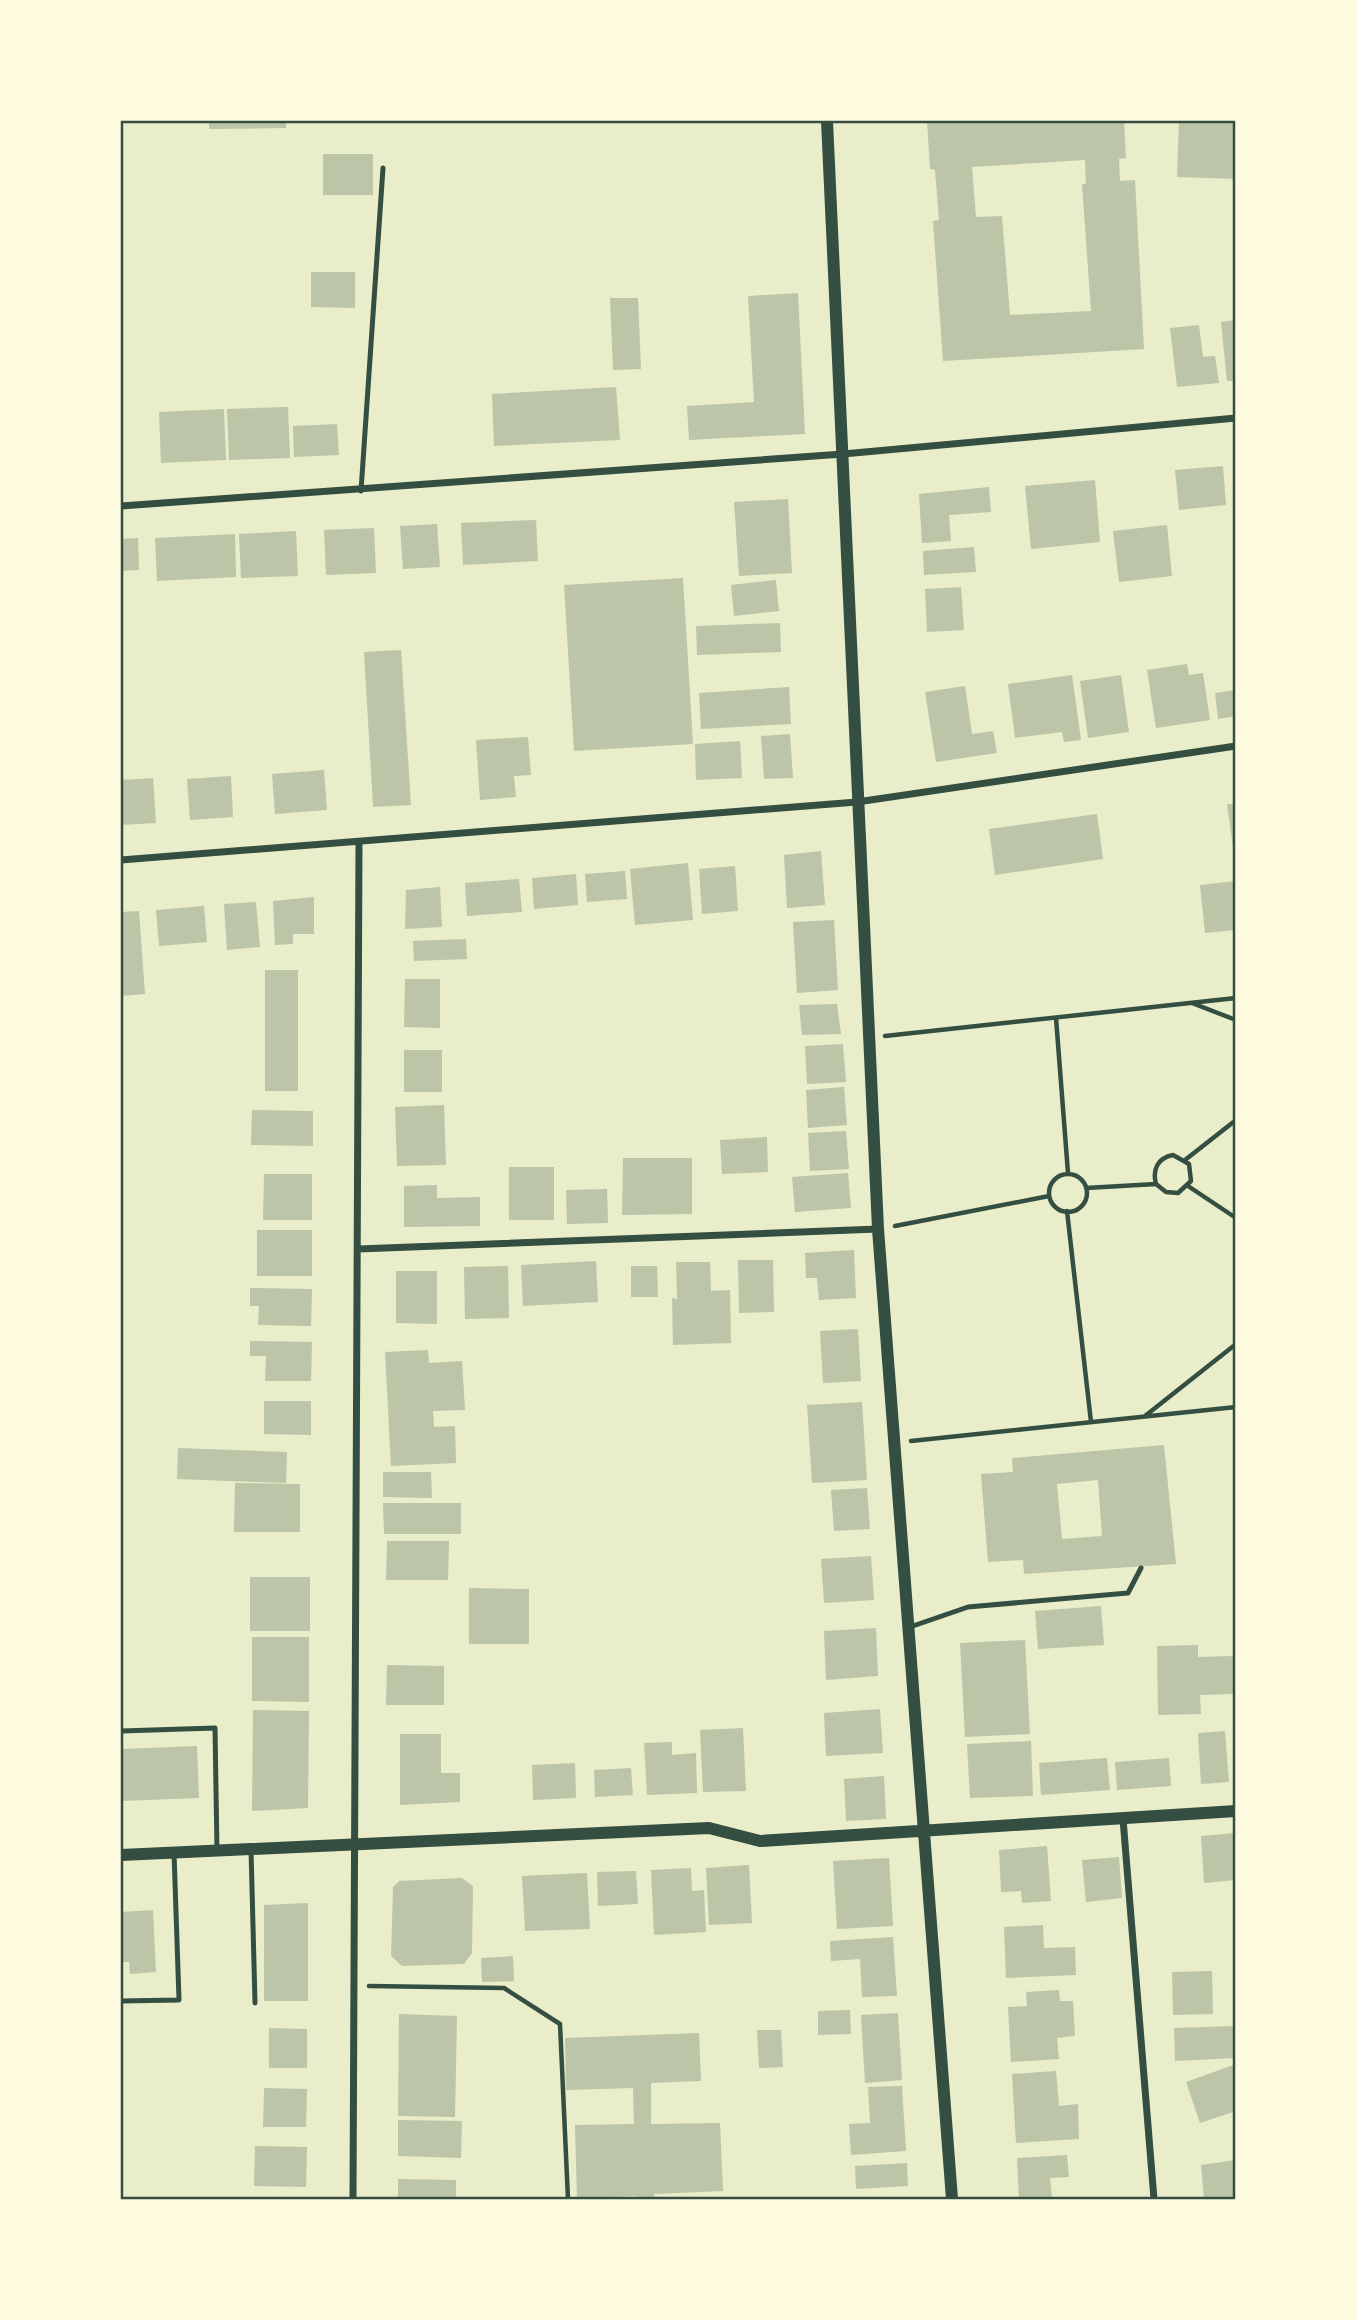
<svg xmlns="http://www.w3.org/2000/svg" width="1357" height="2320" viewBox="0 0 1357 2320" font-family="'Fira Sans',sans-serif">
	<rect width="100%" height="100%" fill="#e9edc9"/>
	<path fill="#bcc5a7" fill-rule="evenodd" d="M209,121H286V128L209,129Z
		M927,121H1124L1126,158L1119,159L1120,181L1135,180L1144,349L943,361L933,221L939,220L935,170L930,169ZM1085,160L1086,184H1082L1091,311L1010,315L1002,216L976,217L972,167Z
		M1179,121H1236V179L1177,177Z
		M323,154H373V195H323Z
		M311,272H355V308L311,307Z
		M798,293L805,434L689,440L687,406L754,402L748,296Z
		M610,298H638L641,369L613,370Z
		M1236,320V381H1227L1221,322Z
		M1199,325L1203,357L1215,356L1219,383L1177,387L1170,328Z
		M616,387L620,440L494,446L492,394Z
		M288,407L290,458L229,460L227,409Z
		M224,409L226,460L161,463L159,412Z
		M337,424L339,455L294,457L293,426Z
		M1223,466L1226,505L1179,510L1175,470Z
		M1095,480L1100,542L1031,549L1025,486Z
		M989,487L991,512L949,515L951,541L922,543L919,494Z
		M788,499L792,573L739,576L734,502Z
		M536,520L538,561L463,565L461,523Z
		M437,524L440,567L403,569L400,526Z
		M1167,525L1172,576L1119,582L1113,531Z
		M374,528L376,573L326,575L324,530Z
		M296,531L298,576L241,578L239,534Z
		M235,534L236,577L157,581L155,538Z
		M138,538L139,570L121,571V539Z
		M974,547L976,572L924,575L923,551Z
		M683,578L693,744L574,751L564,585Z
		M776,580L779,611L734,616L731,585Z
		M961,587L964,630L927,632L925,589Z
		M780,623L781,652L697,655L696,626Z
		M401,650L411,805L373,807L364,652Z
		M1187,664L1189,675L1203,673L1210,720L1156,728L1147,670Z
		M1072,675L1081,740L1064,742L1062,732L1015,738L1008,684Z
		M1121,675L1129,732L1088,738L1080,681Z
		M965,686L972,734L993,731L997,753L936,762L925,692Z
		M789,687L791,724L701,729L699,693Z
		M1236,690V716L1218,719L1215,693Z
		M790,734L793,778L764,779L761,736Z
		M528,737L531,775L514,776L516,797L480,800L476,740Z
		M740,741L742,778L696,780L695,744Z
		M324,770L327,810L275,814L272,774Z
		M231,776L233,817L190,820L187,779Z
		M153,778L156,823L121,825V780Z
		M1227,804H1236V862H1235Z
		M1097,814L1103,859L995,875L989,829Z
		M821,851L825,905L787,908L784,855Z
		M688,863L693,920L635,925L630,869Z
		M735,866L738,911L702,914L699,869Z
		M625,871L627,899L587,902L585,874Z
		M576,874L578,905L534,909L532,878Z
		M519,879L522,912L467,916L465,883Z
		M1236,881V930L1205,933L1200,885Z
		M440,887L442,927L405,929L406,890Z
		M314,897V934H293V944L275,945L273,901Z
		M256,902L260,947L227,950L224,904Z
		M204,906L207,942L159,946L156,910Z
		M139,911L145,994L121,996V912Z
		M834,920L838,990L797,993L793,922Z
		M466,939L467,959L414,961L413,941Z
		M265,970H298V1091H265Z
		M405,979H440V1028L404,1027Z
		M837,1004L841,1034L802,1035L799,1005Z
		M843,1044L846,1082L807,1084L805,1046Z
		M404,1050H442V1092H404Z
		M844,1087L847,1125L808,1128L806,1090Z
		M444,1105L446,1165L397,1166L395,1107Z
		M252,1110L313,1111V1146L251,1145Z
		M846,1131L849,1169L810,1171L808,1133Z
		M767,1137L768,1172L722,1174L720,1140Z
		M623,1158H692V1214L622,1215Z
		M509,1167H554V1220H509Z
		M848,1173L851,1208L795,1212L792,1177Z
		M264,1174H312V1220H263Z
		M437,1185V1198L480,1197V1226L404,1227V1186Z
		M607,1189L608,1223L567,1224L566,1190Z
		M257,1230H312V1276H257Z
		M854,1250L856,1298L819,1300L817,1278H806L805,1253Z
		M738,1260H773L774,1312L739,1313Z
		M596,1261L598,1302L523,1306L521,1265Z
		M676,1262H710L711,1291L730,1290L731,1343L673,1345L672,1298L677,1299Z
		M508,1266L509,1318L465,1319L464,1267Z
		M631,1266H657L658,1297H631Z
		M396,1271H437V1324L396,1323Z
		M250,1288L312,1289L311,1326L258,1325L259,1306H250Z
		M858,1329L861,1381L823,1383L820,1331Z
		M250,1341L312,1342L311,1381H265L266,1356H250Z
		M428,1350L429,1363L462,1361L465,1410L433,1411L434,1427L455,1426L456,1463L391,1466L385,1352Z
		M264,1401H311V1435L264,1434Z
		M862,1402L867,1480L812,1483L807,1405Z
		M1164,1445L1176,1564L1024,1574L1023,1560L988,1562L981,1474L1013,1472L1012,1458ZM1098,1480L1102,1536L1062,1539L1057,1484Z
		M178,1448L287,1452L286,1483L177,1479Z
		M383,1472H431L432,1498L383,1497Z
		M235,1483L300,1484V1532H234Z
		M867,1488L870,1529L834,1531L831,1490Z
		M383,1503H461V1534H384Z
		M387,1541H449L448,1580H386Z
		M871,1556L874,1600L824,1603L821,1559Z
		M250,1577H310V1631H250Z
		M469,1588L529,1589V1644H469Z
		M1101,1606L1104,1645L1038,1649L1035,1611Z
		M876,1628L878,1676L826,1680L824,1631Z
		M252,1637H309V1702L252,1701Z
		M1025,1640L1030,1734L965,1737L960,1643Z
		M1198,1645V1657L1233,1656V1694L1200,1695L1201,1714L1158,1715L1157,1646Z
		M387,1665L444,1666V1705H386Z
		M880,1709L883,1753L826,1756L824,1713Z
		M253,1710L309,1711L308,1808L252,1811Z
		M743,1728L746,1791L703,1792L700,1730Z
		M1225,1731L1229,1782L1201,1784L1198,1733Z
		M400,1734H441V1773H460V1802L400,1805Z
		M1031,1741L1033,1796L970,1798L967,1744Z
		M672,1742V1755L696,1753L697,1793L647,1795L644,1743Z
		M197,1746L199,1798L121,1801V1749Z
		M1107,1758L1110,1790L1041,1795L1039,1763Z
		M1169,1758L1171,1786L1117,1790L1115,1762Z
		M575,1763L576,1798L533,1800L532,1765Z
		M631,1768L633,1795L595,1797L594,1770Z
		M884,1776L886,1819L846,1821L844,1779Z
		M1236,1833V1880L1204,1883L1201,1836Z
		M1047,1846L1051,1901L1022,1903L1021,1891L1001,1892L999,1850Z
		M1119,1857L1122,1898L1086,1902L1082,1860Z
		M889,1858L893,1926L837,1929L833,1861Z
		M749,1865L752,1923L709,1925L706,1868Z
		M691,1868L692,1891L704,1890L706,1932L654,1935L651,1870Z
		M636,1871L638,1904L598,1906L597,1872Z
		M587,1873L590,1929L525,1931L522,1876Z
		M462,1878L473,1886L472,1953L464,1964L402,1966L391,1956L393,1887L399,1881Z
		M308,1903V2001H264V1905Z
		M153,1910L156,1972L130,1974L129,1962H121V1912Z
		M1043,1925L1044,1948L1075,1947L1076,1975L1006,1978L1004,1927Z
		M893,1937L897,1996L862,1997L860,1959L831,1961L830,1941Z
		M513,1956L514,1981L482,1982L481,1958Z
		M1212,1971L1213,2014L1173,2015L1172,1972Z
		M1059,1990L1060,2001H1073L1075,2036L1057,2038L1059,2059L1011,2062L1008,2007L1027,2006L1026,1992Z
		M850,2010L851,2034L818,2035V2011Z
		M898,2013L902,2080L865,2083L861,2015Z
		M399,2014L457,2016L455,2117L398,2116Z
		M1235,2026L1236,2058L1175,2061L1174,2028Z
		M269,2028L307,2029V2068H269Z
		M757,2030H781L783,2067L759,2068Z
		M699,2033L701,2081L651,2083V2124L720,2123L723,2191L654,2194V2199H637V2196L577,2198L575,2125L634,2124L633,2088L566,2090L565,2038Z
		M1236,2064V2111L1200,2123L1186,2082Z
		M1056,2071L1059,2106L1078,2104L1079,2139L1016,2143L1012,2074Z
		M902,2086L906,2151L851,2155L849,2124L870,2123L868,2087Z
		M264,2088L307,2089L306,2127H263Z
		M398,2120L462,2121L461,2158L398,2156Z
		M255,2146L307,2147L306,2187L254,2186Z
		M1067,2155L1069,2177L1050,2178L1052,2199H1019L1017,2158Z
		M1236,2160V2199H1204L1201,2165Z
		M907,2163L908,2186L856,2189L855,2166Z
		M398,2179L456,2180V2199H398Z"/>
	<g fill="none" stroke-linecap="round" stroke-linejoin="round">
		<path stroke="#344e41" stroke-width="4.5" d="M1192,1003L1236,1020
			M1056,1018L1068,1173
			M885,1036L1236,998
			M1185,1160L1236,1120
			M1049 1193a19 19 0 1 1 38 0a19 19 0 1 1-38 0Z
			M1188,1186L1236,1218
			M1086,1188L1156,1184L1166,1192L1178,1193L1191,1181L1189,1164L1173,1155C1158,1158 1152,1169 1156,1184
			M1067,1211L1091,1422
			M895,1226L1049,1196
			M1145,1416L1236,1344
			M911,1441L1236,1407
			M369,1986L504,1988L560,2024L568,2199"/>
		<path stroke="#344e41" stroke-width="5" d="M361,491L383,168
			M910,1627L968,1607L1128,1593L1141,1568
			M121,1731L215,1728L217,1851
			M251,1849L255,2003
			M121,2001L179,2000L174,1853"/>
		<path stroke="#344e41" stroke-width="7" d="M121,506L843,454L1236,418
			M121,860L857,802L1236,746
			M358,1249L878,1229
			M1123,1819L1154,2199
			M353,2199L359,842"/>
		<path stroke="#344e41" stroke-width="12" d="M827,121L878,1229L952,2199
			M121,1855L709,1828L760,1841L1236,1811"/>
	</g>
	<rect width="1357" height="2320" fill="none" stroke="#fefae0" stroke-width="245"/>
	<rect x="122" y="122" width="1112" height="2076" fill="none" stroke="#344e41" stroke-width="2.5"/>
</svg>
